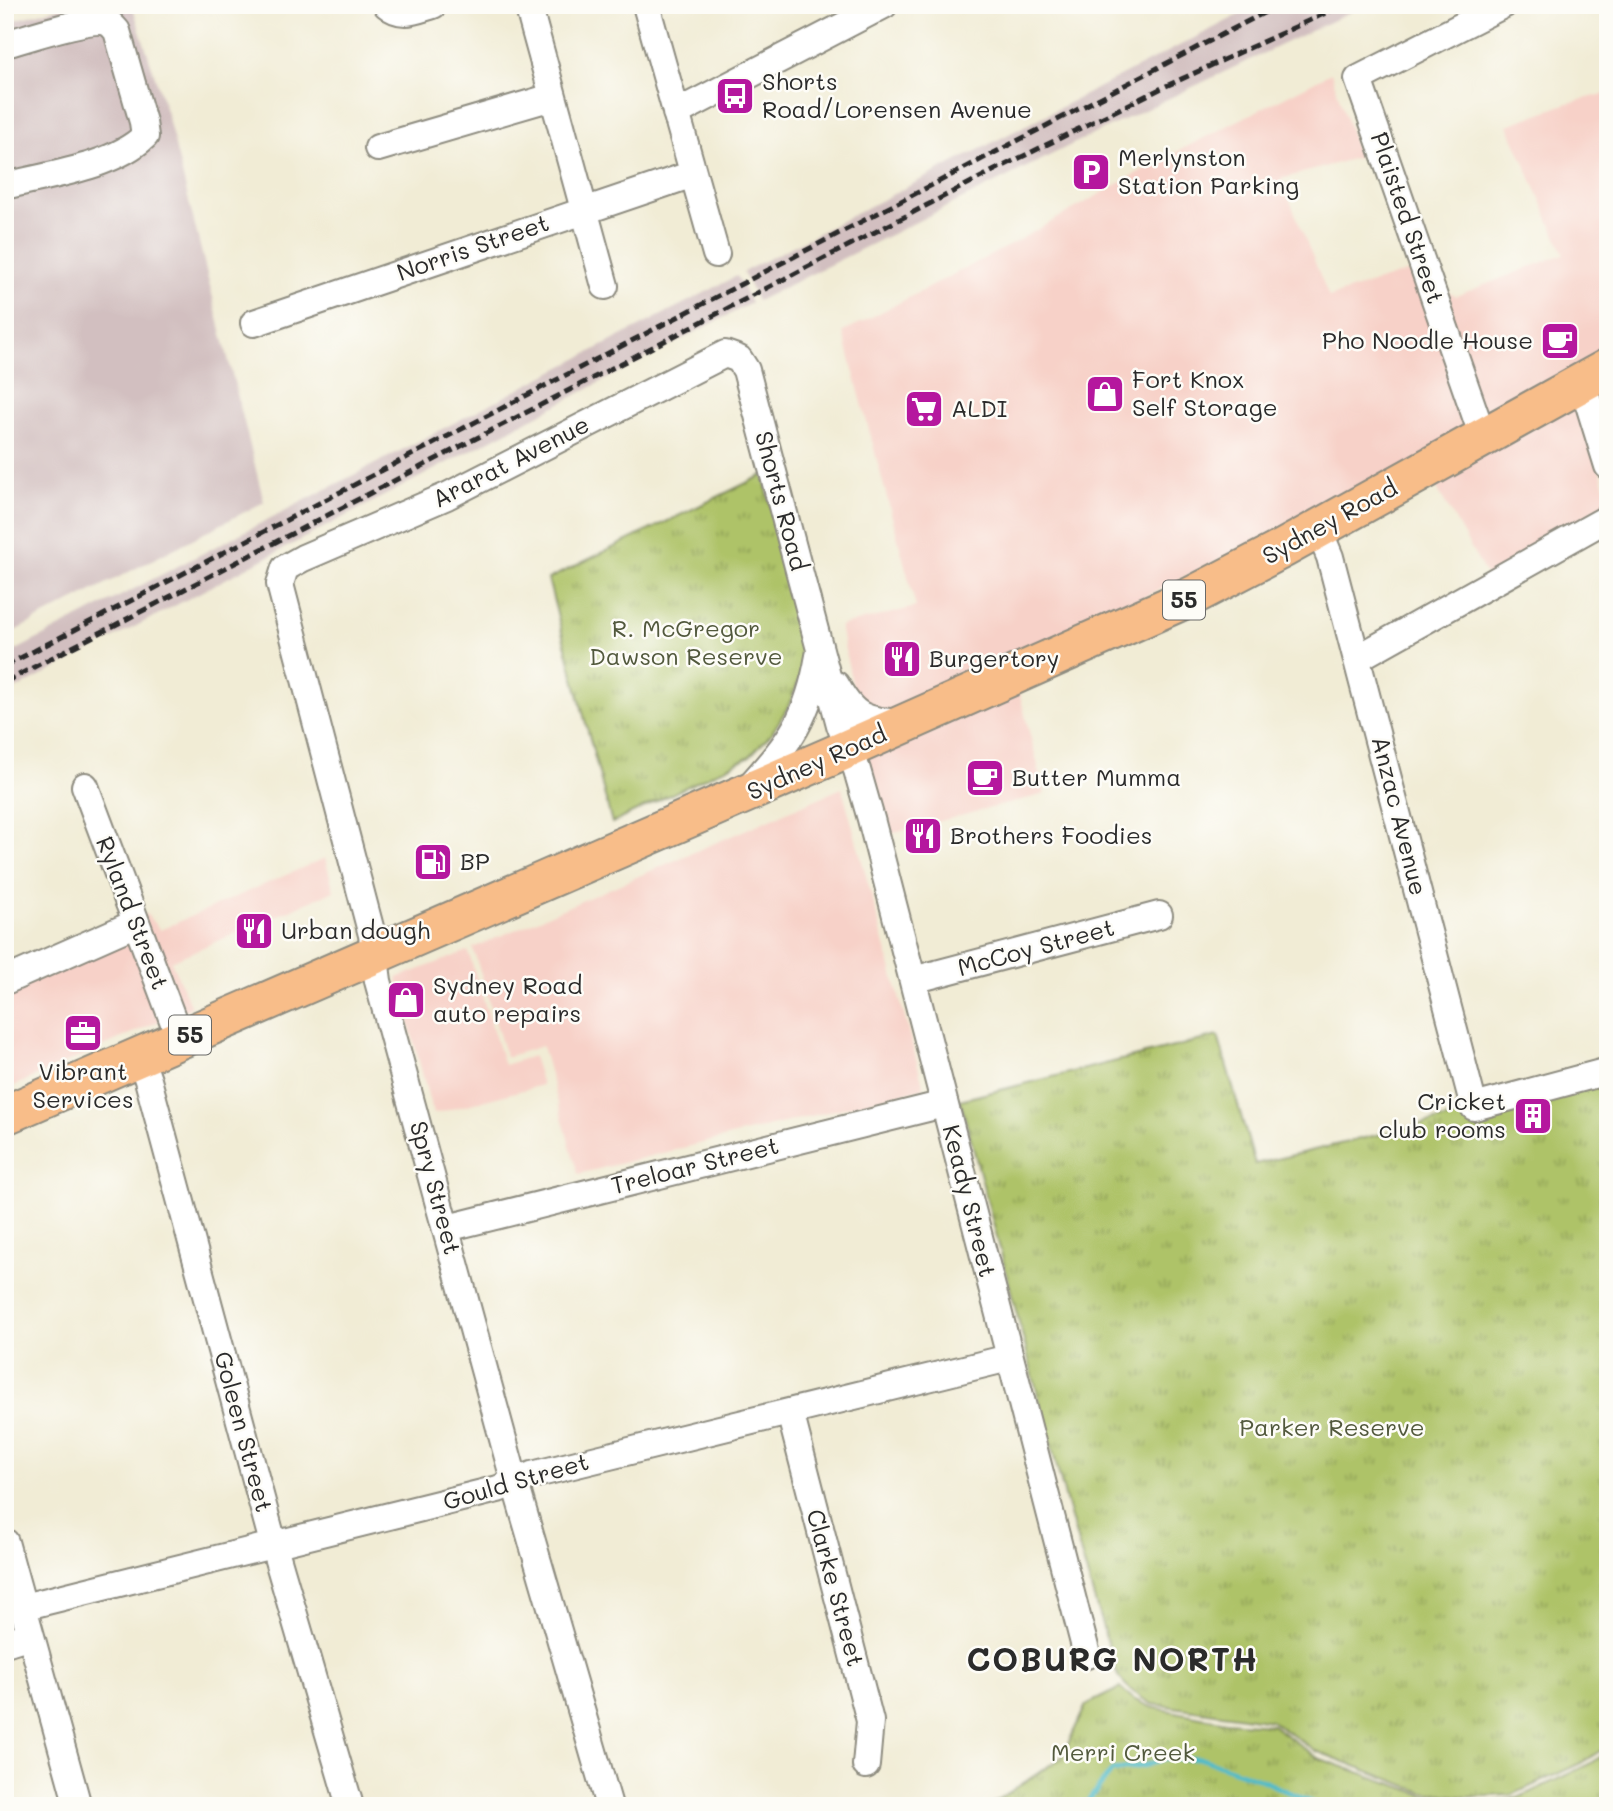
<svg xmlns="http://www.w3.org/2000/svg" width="1613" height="1811" viewBox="0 0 1613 1811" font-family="Mali,sans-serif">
	<defs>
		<pattern id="park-tufts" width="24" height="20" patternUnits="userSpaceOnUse" patternTransform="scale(1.75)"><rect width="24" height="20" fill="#aec368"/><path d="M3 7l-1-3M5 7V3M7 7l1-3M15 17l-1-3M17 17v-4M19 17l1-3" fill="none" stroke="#8e9f56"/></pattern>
	</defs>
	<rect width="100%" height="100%" fill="#fdfcf7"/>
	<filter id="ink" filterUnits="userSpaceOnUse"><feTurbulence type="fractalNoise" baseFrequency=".0143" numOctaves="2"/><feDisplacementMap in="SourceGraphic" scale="14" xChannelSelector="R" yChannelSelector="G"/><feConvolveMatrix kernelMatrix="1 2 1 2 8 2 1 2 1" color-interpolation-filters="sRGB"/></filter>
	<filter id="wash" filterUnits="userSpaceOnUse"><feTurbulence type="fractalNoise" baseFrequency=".00686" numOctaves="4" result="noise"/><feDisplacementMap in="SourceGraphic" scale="28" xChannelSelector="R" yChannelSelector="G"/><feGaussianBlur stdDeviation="1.57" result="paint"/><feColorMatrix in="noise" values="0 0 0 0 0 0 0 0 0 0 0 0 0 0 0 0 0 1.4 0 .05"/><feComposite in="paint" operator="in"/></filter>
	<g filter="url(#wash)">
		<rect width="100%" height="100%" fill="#f1ecd5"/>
		<path fill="#f7d1c8" d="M1331,73L1359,157L1281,179L1329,297L1407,272L1456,296L1564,254L1508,125L1568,103L1608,93V357L1573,377L1608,497V513L1489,580L1421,460L1104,617L1011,660L1045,794L890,834L867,756L840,626L916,607L843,332L1012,244L1155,163Z
			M842,788L924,1088L578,1174L542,1046L506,1057L473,948Z
			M325,858L334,891L171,961L191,1007L5,1090V979L146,914L160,930Z
			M468,951L504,1065L533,1056L542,1085L433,1114L397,978Z"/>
		<path fill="#d2bfc0" d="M68,5H132L167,114L264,502L5,636V23Z
			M1258,5H1365L1075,143L757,301L743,272Z
			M737,276L751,303L5,695V656Z"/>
		<path fill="url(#park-tufts)" stroke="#6c774a" stroke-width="2" d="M763,475L806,643V664L788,707L772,733L750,756L612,823L548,579Z
			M1218,1036L1255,1164L1491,1108L1608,1075V1746L1581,1763L1512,1795L1467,1797L1423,1792L1316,1751L1271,1721L1152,1704C1138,1697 1127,1688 1118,1676C1057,1487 1014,1292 960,1100Z
			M1120,1688L1135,1700L1151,1707L1226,1722L1272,1725L1318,1758L1424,1795L1482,1804L1518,1798L1587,1765L1608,1752V1806H989L1062,1757L1086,1705Z"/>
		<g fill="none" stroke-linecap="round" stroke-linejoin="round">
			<path stroke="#4fbbca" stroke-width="5" d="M1084,1806L1112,1771L1147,1765L1165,1758L1202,1759L1257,1778L1319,1806"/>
		</g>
	</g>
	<g filter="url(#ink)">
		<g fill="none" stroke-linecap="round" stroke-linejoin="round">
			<g stroke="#8e8c80" stroke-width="30">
				<path id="minor" d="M387,5C402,18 416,10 433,5
					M528,5L605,286
					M646,5L716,254
					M5,44C25,39 93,15 109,23C112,25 114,28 117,31L143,122L145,136C113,167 48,175 5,186
					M676,113L884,5
					M378,148L552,97
					M254,323L693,174
					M1582,382L1608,466
					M1483,437L1358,79L1503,5
					M1318,528L1330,557L1474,1107L1608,1071
					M1358,658L1608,518
					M836,685C855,720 866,720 903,723
					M85,786L180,1039
					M750,786C791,740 808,719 819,656
					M913,980L1159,915
					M5,981L136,923
					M140,1057L148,1080L273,1543L350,1806
					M447,1228L944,1104
					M790,1412L870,1721L866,1765
					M5,1542L78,1806
					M23,1607L498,1489L532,1475L1009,1358
					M5,1643L30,1635
					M609,1806L515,1483L378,981L372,935L280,584L285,568L303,558L447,496L725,354L739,359L746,370L840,725L857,770L871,819L1087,1655"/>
			</g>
			<g stroke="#8e8c80" stroke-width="42">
				<path id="highway" d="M5,1115L834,755L1190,597L1284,548L1608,368"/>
			</g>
			<use href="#minor" stroke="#fff" stroke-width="26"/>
			<use href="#highway" stroke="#f8bd89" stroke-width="38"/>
			<path stroke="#2b2b2b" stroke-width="5" stroke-dasharray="10 5" stroke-linecap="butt" d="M5,666L1279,5
				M5,682L993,171L1164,87L1343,5"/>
		</g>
	</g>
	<defs>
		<g id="bus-square" transform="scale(2.0125)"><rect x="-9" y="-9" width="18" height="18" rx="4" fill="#b5179e" stroke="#fdfcf7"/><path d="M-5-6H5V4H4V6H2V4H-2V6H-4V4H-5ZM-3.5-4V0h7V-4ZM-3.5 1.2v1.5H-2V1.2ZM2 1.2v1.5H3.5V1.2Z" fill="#fff"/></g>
		<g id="parking-square" transform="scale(2.0125)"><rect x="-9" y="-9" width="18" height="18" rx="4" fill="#b5179e" stroke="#fdfcf7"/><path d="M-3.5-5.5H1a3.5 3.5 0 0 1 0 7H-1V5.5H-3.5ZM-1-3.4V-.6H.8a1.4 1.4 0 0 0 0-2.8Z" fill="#fff"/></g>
		<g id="cafe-square" transform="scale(2.0125)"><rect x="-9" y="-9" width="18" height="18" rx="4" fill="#b5179e" stroke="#fdfcf7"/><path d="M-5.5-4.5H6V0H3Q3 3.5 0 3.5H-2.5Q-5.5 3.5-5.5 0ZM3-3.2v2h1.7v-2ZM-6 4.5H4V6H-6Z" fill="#fff"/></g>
		<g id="shop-square" transform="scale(2.0125)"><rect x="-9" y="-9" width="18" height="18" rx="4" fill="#b5179e" stroke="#fdfcf7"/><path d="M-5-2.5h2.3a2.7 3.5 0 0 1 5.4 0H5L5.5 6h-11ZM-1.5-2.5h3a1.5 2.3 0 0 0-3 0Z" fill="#fff"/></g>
		<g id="supermarket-square" transform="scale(2.0125)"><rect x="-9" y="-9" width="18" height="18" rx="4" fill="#b5179e" stroke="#fdfcf7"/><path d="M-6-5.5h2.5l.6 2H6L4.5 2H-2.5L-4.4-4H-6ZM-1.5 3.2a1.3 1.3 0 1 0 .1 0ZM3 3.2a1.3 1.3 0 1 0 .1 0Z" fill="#fff"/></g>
		<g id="restaurant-square" transform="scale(2.0125)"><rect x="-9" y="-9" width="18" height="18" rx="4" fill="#b5179e" stroke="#fdfcf7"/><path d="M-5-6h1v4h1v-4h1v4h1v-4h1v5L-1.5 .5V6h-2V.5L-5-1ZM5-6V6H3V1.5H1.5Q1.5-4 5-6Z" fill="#fff"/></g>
		<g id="fuel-square" transform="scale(2.0125)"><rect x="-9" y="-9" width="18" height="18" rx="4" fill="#b5179e" stroke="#fdfcf7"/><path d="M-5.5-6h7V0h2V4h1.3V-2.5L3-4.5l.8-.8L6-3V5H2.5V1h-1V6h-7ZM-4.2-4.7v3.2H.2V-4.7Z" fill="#fff"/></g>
		<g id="office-square" transform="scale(2.0125)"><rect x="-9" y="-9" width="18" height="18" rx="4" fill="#b5179e" stroke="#fdfcf7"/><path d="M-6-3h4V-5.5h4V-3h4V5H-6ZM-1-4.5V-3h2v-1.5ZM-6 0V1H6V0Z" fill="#fff"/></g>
		<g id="building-square" transform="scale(2.0125)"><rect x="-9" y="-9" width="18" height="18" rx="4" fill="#b5179e" stroke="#fdfcf7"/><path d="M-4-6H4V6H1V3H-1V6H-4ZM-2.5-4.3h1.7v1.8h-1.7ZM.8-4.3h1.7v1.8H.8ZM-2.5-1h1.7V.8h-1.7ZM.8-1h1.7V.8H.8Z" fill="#fff"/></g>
	</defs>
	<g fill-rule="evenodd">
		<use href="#bus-square" x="735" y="96"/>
		<use href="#parking-square" x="1091" y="172"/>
		<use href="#cafe-square" x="1560" y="341"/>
		<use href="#shop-square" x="1105" y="394"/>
		<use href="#supermarket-square" x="924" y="409"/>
		<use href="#restaurant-square" x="902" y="659"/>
		<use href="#cafe-square" x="985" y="778"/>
		<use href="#restaurant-square" x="923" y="836"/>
		<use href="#fuel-square" x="433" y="862"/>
		<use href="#restaurant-square" x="254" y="931"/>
		<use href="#shop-square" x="406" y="1000"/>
		<use href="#office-square" x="83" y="1033"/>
		<use href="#building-square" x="1533" y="1116"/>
	</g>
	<g text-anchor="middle" stroke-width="5" stroke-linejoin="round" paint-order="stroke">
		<g fill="#fdfcf7" stroke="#6a6a68" stroke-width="2">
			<rect x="1163" y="580.5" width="42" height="39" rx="5"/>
			<rect x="169" y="1015.5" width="42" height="39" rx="5"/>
		</g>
		<g font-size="23" font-weight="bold" fill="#2b2b2b">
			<text x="1184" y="608">55</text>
			<text x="190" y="1043">55</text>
		</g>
		<g font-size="24" fill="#2b2b2b" stroke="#fdfcf7" text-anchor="start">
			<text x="762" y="90">Shorts<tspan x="762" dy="28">Road/Lorensen Avenue</tspan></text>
			<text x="1118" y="166">Merlynston<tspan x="1118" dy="28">Station Parking</tspan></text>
			<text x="1533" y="349" text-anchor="end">Pho Noodle House</text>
			<text x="1132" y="388">Fort Knox<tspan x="1132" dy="28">Self Storage</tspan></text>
			<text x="951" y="417">ALDI</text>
			<text x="929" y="667">Burgertory</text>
			<text x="1012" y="786">Butter Mumma</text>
			<text x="950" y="844">Brothers Foodies</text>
			<text x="460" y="870">BP</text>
			<text x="281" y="939">Urban dough</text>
			<text x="433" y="994">Sydney Road<tspan x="433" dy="28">auto repairs</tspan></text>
			<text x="83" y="1080" text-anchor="middle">Vibrant<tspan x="83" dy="28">Services</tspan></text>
			<text x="1506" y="1110" text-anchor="end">Cricket<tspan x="1506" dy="28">club rooms</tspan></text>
		</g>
		<g font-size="24" fill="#2b2b2b" stroke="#fdfcf7">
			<text transform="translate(1407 218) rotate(71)" y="8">Plaisted Street</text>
			<text transform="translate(473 248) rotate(-19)" y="8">Norris Street</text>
			<text transform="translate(511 462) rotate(-27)" y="8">Ararat Avenue</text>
			<text transform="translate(781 501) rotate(75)" y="8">Shorts Road</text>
			<text transform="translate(1330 522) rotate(-29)" y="8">Sydney Road</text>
			<text transform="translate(817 763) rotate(-24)" y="8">Sydney Road</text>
			<text transform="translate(1399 816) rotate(76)" y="8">Anzac Avenue</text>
			<text transform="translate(132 913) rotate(69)" y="8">Ryland Street</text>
			<text transform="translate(1036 948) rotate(-15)" y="8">McCoy Street</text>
			<text transform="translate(695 1166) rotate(-14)" y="8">Treloar Street</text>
			<text transform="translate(435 1188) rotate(75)" y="8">Spry Street</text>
			<text transform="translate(969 1201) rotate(76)" y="8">Keady Street</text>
			<text transform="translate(243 1432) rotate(75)" y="8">Goleen Street</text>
			<text transform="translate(516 1482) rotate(-16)" y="8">Gould Street</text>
			<text transform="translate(835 1588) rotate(75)" y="8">Clarke Street</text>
		</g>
		<g font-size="24" fill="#52593d" stroke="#fdfcf7">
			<text x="686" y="637">R. McGregor<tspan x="686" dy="28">Dawson Reserve</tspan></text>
			<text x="1332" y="1436">Parker Reserve</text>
			<text x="1123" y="1761">Merri Creek</text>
		</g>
		<g font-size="32" font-weight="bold" letter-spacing="2" fill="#2b2b2b" stroke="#fdfcf7">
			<text x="1113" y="1671">COBURG NORTH</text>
		</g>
	</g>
	<rect width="1613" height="1811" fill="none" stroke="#fdfcf7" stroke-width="28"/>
</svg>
